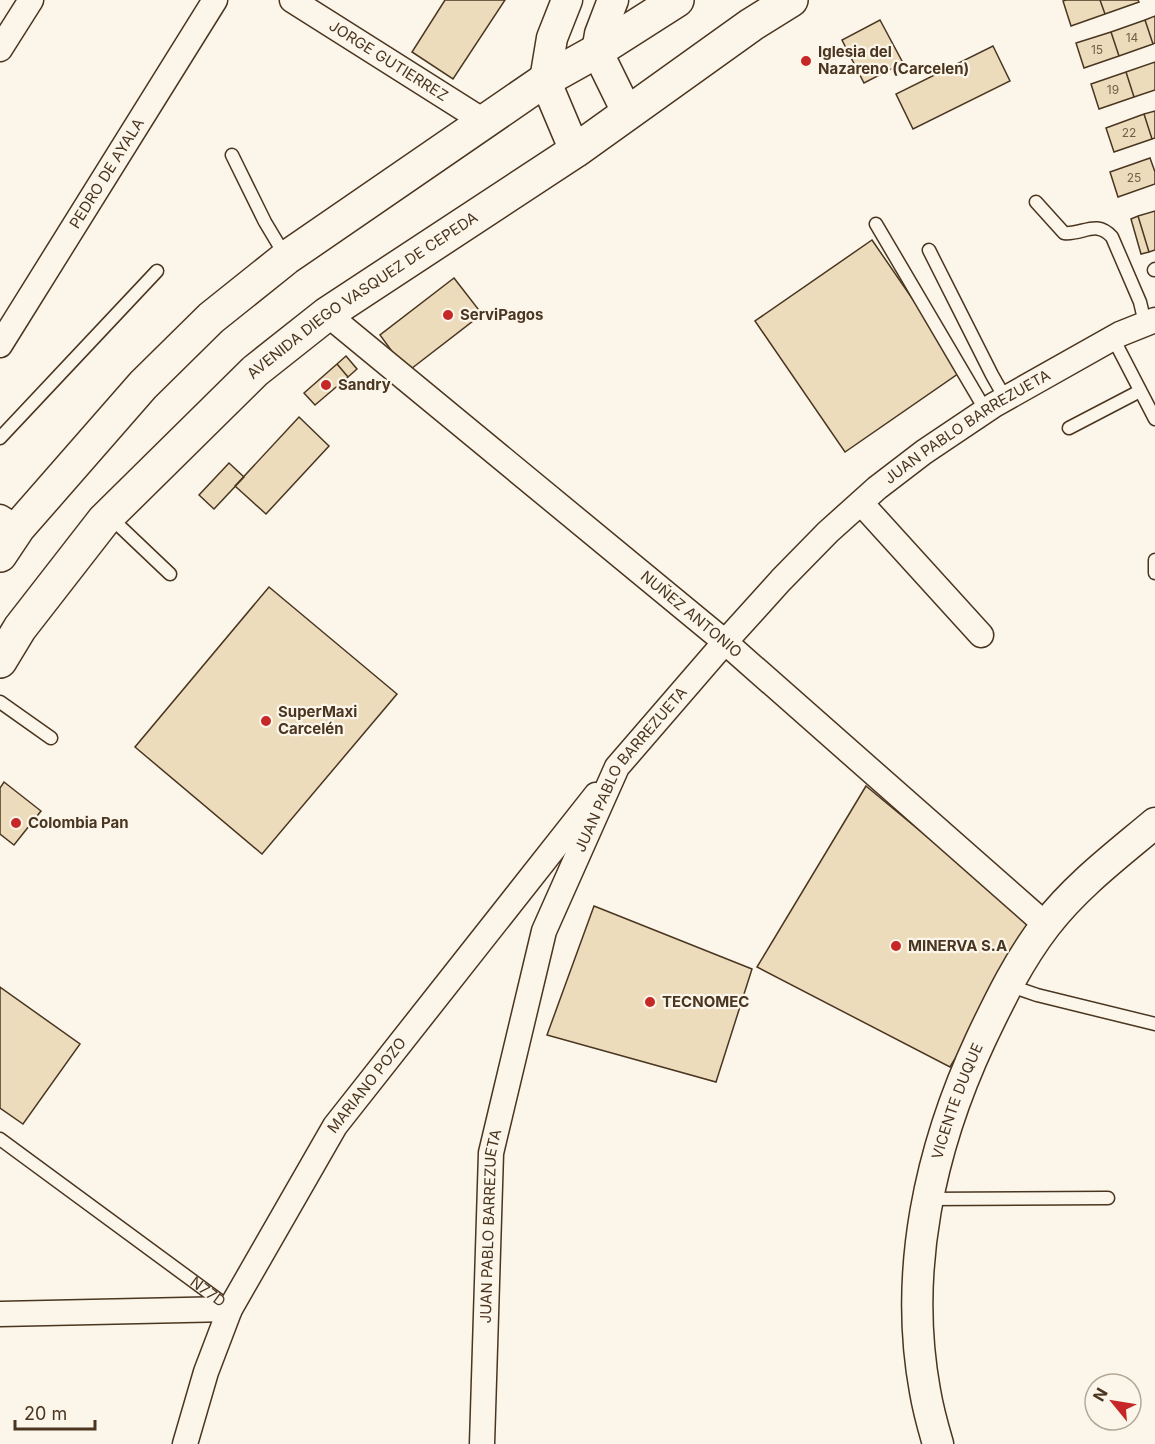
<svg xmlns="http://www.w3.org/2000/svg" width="1155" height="1444" viewBox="0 0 1155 1444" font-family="Inter,sans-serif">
	<rect width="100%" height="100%" fill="#fbf6e9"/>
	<path fill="#ecdcbc" stroke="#4a3520" stroke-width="1.5" d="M445,0H505L453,79L412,52Z
		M1066,0H1100L1105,14L1071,26L1063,1Z
		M1100,0H1138L1139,2L1105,14Z
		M1155,16V43L1153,44L1145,20Z
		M880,20L903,63L864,83L842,40Z
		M1145,20L1153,44L1119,56L1111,32Z
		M1111,32L1119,56L1084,68L1076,43Z
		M993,46L1010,81L913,129L896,94Z
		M1155,62V90L1134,97L1126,72Z
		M1126,72L1134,97L1099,109L1091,84Z
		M1155,111V138L1152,139L1144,114Z
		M1144,114L1152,139L1114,152L1106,128Z
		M1150,158L1155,172V184L1118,197L1110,172Z
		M1155,211V250L1149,252L1138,216Z
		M1138,216L1149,252L1141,254L1131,219Z
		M872,240L962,371L845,452L755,321Z
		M454,278L482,314L407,372L380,335Z
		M346,356L357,369L348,377L337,364Z
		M337,364L348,377L315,405L304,393Z
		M299,417L329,446L266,514L235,486Z
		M229,463L244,477L214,509L199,495Z
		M269,587L397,694L262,854L135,747Z
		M4,782L41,811L14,845L0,834V788Z
		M866,786L1035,926L950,1067L757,967Z
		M594,906L752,969L716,1082L547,1035Z
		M0,987L80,1044L23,1124L0,1108Z"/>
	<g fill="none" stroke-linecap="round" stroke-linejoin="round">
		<g stroke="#4a3520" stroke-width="15">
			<g id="service">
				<path d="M232,155L265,222L286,257"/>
				<path d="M1036,202L1064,233C1083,235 1096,219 1112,237L1140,302L1145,323"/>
				<path d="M876,224L986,411"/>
				<path d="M929,250L992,375L1005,398"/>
				<path d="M1154,270L1155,269"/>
				<path d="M1113,338L1155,419"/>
				<path d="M1069,428L1140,391"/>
				<path d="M0,438L157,271"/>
				<path d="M110,517L170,574"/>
				<path d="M1155,560V573"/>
				<path d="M0,702L51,738"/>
				<path d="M1008,985L1037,995L1155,1024"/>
				<path id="s1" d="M0,1139L227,1306"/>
				<path d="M927,1199L1108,1198"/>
			</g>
		</g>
		<g stroke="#4a3520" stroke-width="27">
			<g id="minor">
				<path id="s2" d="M292,0L485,122"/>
				<path d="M0,49L31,0"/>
				<path id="s3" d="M327,314L725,642L1046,925"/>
				<path id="s4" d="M0,345L215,0"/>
				<path d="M861,503L981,635"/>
				<path d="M0,517L18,528"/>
				<path d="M0,1314L230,1309"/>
				<path id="s5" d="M185,1444L206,1372L230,1309L335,1126L596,795"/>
				<path id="s6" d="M482,1444L491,1153L544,931L617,767L725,642L781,580L828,532L877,488L924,452L994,405L1120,334L1155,320"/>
			</g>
		</g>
		<g stroke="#4a3520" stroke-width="33">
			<g id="tertiary">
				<path d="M567,0L552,38L545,80L575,151"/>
				<path d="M613,0L600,34L597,51L628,114"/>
				<path id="s7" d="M938,1444C933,1427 928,1409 925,1391C903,1271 930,1148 981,1039C1000,999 1019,960 1046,925C1077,885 1117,855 1155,823"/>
			</g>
		</g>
		<g stroke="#4a3520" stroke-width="36">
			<g id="primary">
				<path d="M0,555L18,528L143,385L211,318L286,258L545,80L597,51L677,0"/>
				<path id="s8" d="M0,661L20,628L104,520L255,371L327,314L575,151L751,25L791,0"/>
			</g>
		</g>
		<use href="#service" stroke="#fbf6e9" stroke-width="12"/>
		<use href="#minor" stroke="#fbf6e9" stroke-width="24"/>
		<use href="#tertiary" stroke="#fbf6e9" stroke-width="30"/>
		<use href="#primary" stroke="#fbf6e9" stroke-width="33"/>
	</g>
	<g fill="#c62828" stroke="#fbf6e9" stroke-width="2">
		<circle cx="806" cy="61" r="6"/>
		<circle cx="448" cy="315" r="6"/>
		<circle cx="326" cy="385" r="6"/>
		<circle cx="266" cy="721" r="6"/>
		<circle cx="16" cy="823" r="6"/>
		<circle cx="896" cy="946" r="6"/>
		<circle cx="650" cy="1002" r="6"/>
	</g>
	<g text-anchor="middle" stroke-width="4.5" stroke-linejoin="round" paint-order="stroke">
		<g font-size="12" fill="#725f47">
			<text x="1132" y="42">14</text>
			<text x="1097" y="54">15</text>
			<text x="1113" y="94">19</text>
			<text x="1129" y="137">22</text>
			<text x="1134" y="182">25</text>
		</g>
		<g font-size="15" font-weight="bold" fill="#4a3520" stroke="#fbf6e9" text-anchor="start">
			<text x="818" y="57">Iglesia del<tspan x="818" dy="17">Nazareno (Carcelen)</tspan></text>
			<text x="460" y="320">ServiPagos</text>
			<text x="338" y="390">Sandry</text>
			<text x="278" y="717">SuperMaxi<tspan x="278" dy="17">Carcelén</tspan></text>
			<text x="28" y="828">Colombia Pan</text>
			<text x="908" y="951">MINERVA S.A</text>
			<text x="662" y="1007">TECNOMEC</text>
		</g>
		<g font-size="15" fill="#4a3520" stroke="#fbf6e9">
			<text dy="5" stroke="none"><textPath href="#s2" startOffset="114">JORGE GUTIERREZ</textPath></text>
			<text dy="5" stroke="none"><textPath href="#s4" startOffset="202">PEDRO DE AYALA</textPath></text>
			<text dy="5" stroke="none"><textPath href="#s8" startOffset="519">AVENIDA DIEGO VASQUEZ DE CEPEDA</textPath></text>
			<text dy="5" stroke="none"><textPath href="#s6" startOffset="1190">JUAN PABLO BARREZUETA</textPath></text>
			<text dy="5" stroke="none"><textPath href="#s3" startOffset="472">NUÑEZ ANTONIO</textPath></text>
			<text dy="5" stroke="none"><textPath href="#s6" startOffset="704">JUAN PABLO BARREZUETA</textPath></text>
			<text dy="5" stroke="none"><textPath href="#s5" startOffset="405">MARIANO POZO</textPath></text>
			<text dy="5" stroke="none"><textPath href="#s7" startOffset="350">VICENTE DUQUE</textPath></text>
			<text dy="5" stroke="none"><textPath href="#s6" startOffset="218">JUAN PABLO BARREZUETA</textPath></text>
			<text dy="5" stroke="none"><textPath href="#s1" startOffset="258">N77D</textPath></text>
		</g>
	</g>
	<g transform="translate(1113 1402) rotate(300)"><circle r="28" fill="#fbf6e9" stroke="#b4a999" stroke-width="1.5"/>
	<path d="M0-4.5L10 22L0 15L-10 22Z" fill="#c62828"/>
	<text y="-9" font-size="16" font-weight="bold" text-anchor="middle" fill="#4a3520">N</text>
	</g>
	<path d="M15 1420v9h80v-9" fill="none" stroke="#4a3520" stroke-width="3"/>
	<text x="24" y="1420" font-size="18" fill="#4a3520" stroke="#fbf6e9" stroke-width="4.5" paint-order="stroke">20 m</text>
</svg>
